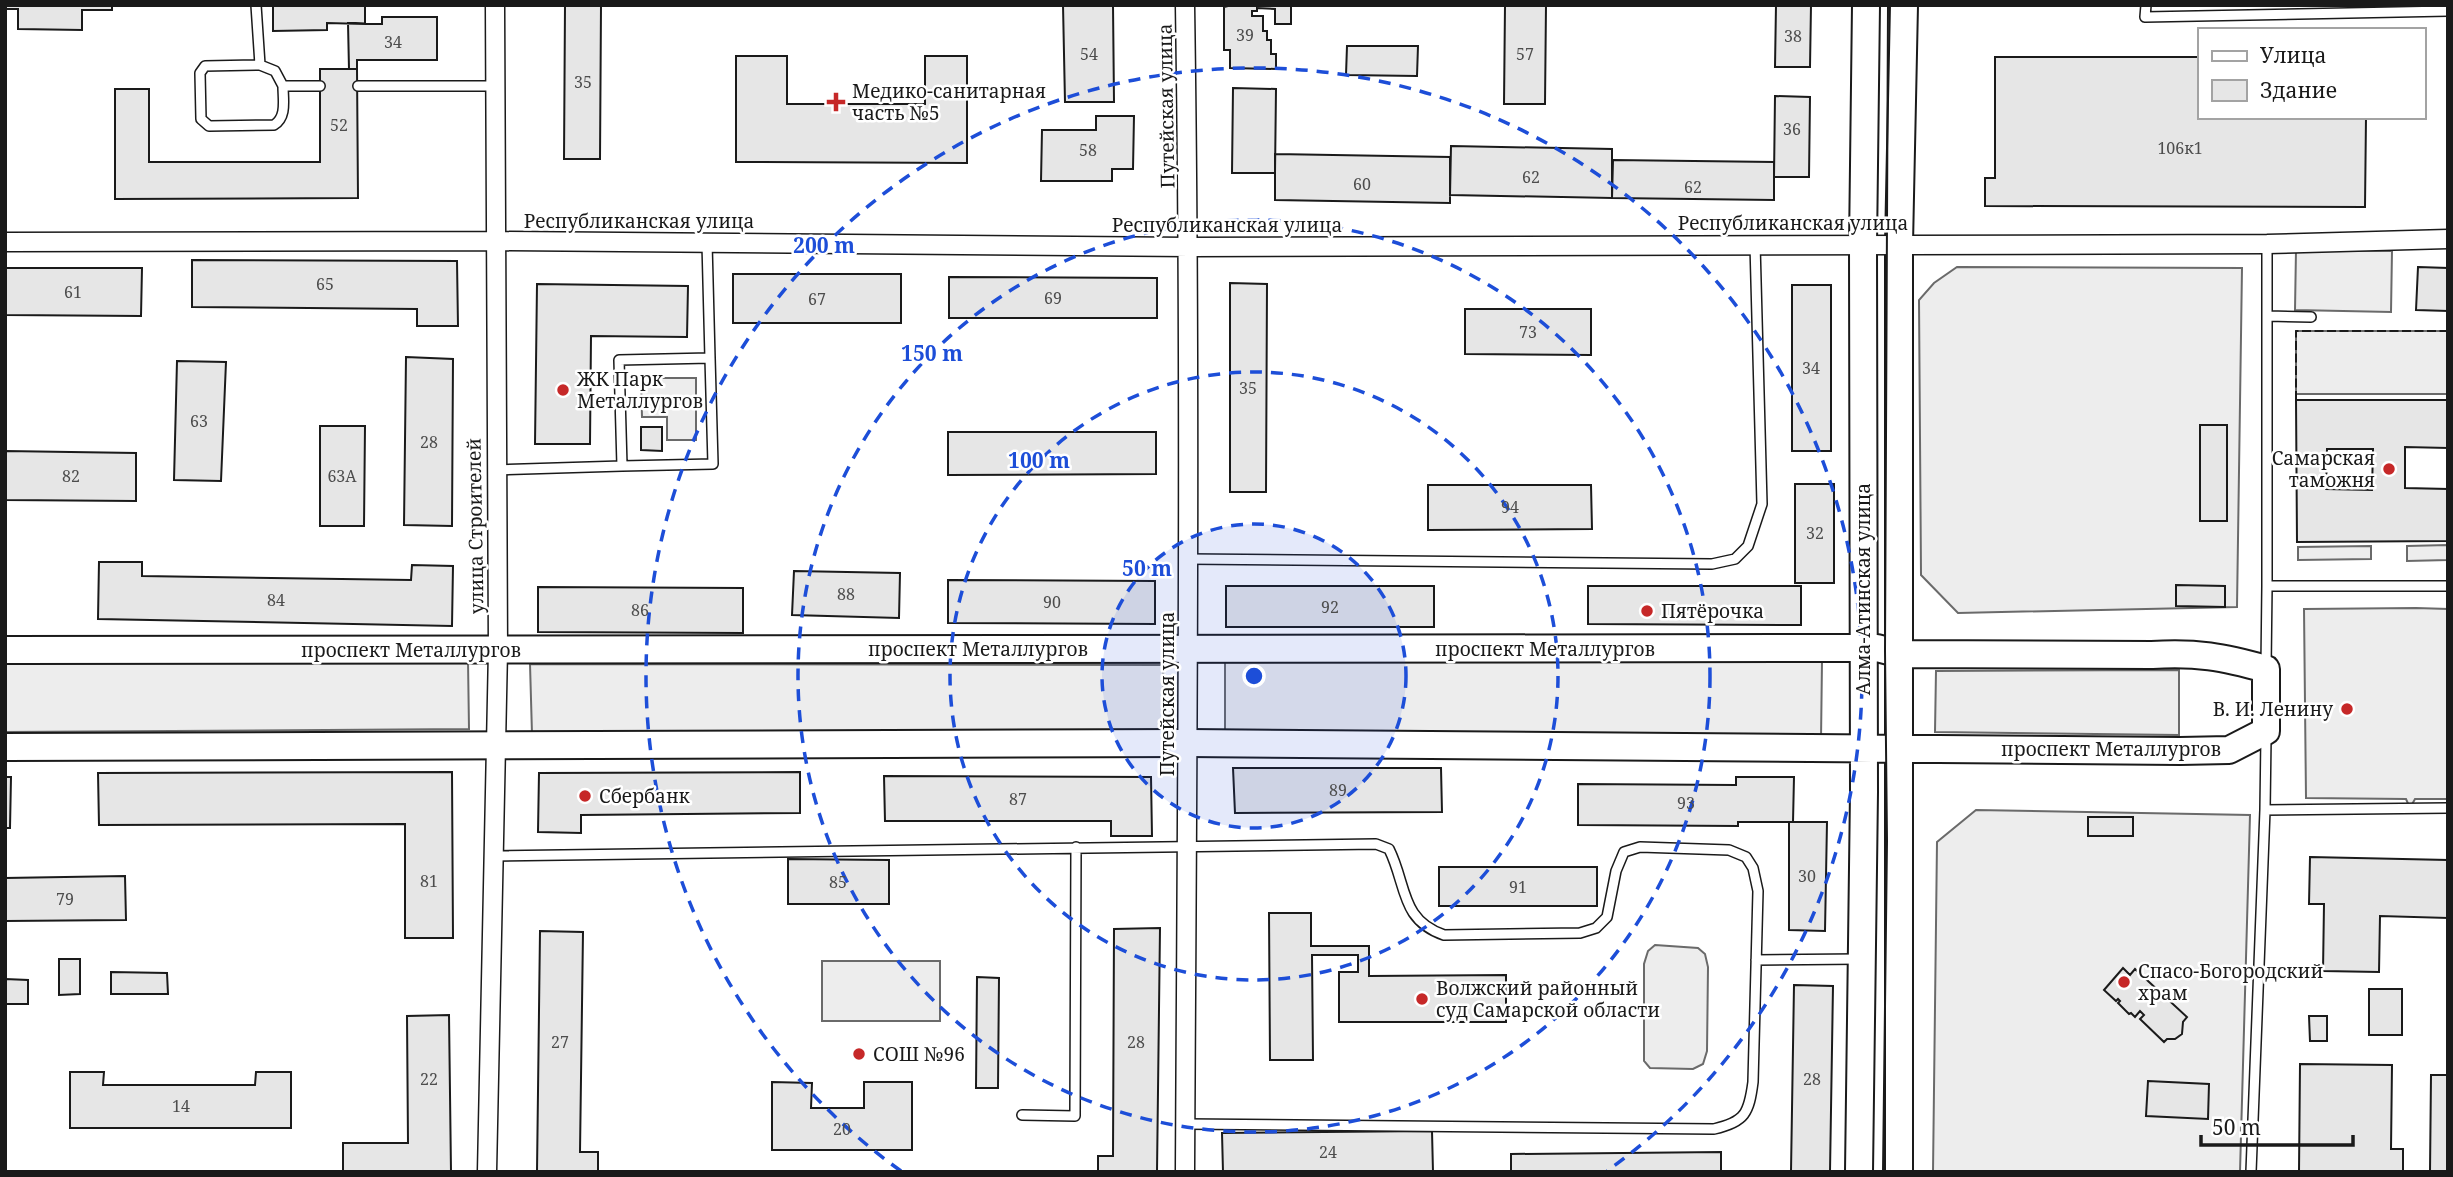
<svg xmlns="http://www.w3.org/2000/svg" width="2453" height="1177" viewBox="0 0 2453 1177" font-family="'Noto Serif',serif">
	<rect width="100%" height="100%" fill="#fff"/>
	<path fill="#ededed" stroke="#6a6a6a" stroke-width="2" d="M2296,250L2392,251L2391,312L2295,310Z
		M1957,267L2242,268L2237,607L1958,613L1921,575L1919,300L1934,283Z
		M2296,331H2448V394H2296Z
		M641,378H696V440H667V417H642Z
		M2448,545V560L2407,561V546Z
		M2371,546V559L2298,560V547Z
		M2416,608L2448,609V799H2415L2410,808L2406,799L2306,798L2304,609Z
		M468,660L469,729L5,732V663Z
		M1225,661H1822L1821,740L1225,741Z
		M530,664L1163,665L1165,736L532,734Z
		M2179,670V735L1935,732L1936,671Z
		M1976,810L2250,815L2240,1172H1933L1937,842Z
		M1655,945L1698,948L1705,954L1708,967L1707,1051L1703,1064L1693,1069L1650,1068L1644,1061V964L1648,951Z
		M822,961H940V1021H822Z"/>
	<path fill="#e6e6e6" stroke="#1a1a1a" stroke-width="2" fill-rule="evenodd" d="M5,5H112V10H82V30L18,29V9H5Z
		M273,5H365V24L327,23V30L273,31Z
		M565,5H601L600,159H564Z
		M1063,5H1113L1114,102H1065Z
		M1232,5H1291V24H1275V9L1257,8V11H1252V16H1263V31H1267V40H1271V54H1276V69L1230,68V50H1224V7Z
		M1505,5H1546L1545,104H1504Z
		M1776,5H1811L1810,67H1775Z
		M382,17H437V60H357V69H349L348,23L382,24Z
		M1347,46H1418L1417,76L1346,75Z
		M736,56H787V104H925V56H967V163L736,162Z
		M1995,57H2199V117H2366L2365,207L1985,206V178H1995Z
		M320,69H357L358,198L115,199V89H149V162H320Z
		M1233,88L1276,89L1275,173H1232Z
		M1775,96L1810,97L1809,177H1774Z
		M1096,116H1134L1133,169H1112V181H1041L1042,130H1096Z
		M1451,146L1612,149V198L1450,195Z
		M1275,154L1450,157V203L1275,200Z
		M1613,160L1774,162V200L1612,198Z
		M192,260L457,261L458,326H417V309L192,307Z
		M2418,267L2448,268V311L2416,310Z
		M5,268H142L141,316L5,315Z
		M733,274H901V323H733Z
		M949,277L1157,278V318H949Z
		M1230,283L1267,284L1266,492H1230Z
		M537,284L688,286L687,337L591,336L590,444H535Z
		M1792,285H1831V451H1792Z
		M1465,309H1591V355L1465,354Z
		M406,357L453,359L452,526L404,525Z
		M177,361L226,362L221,481L174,480Z
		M2296,400H2448V448L2405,447V488L2448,489V541L2297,542ZM2327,449H2373L2372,490L2326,489Z
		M2200,425H2227V521H2200Z
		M320,426H365L364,526H320Z
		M641,427H662V451L641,450Z
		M948,432H1156V474L948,475Z
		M5,451L136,453V501L5,500Z
		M1795,484H1834V583H1795Z
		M1428,485H1591L1592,529L1428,530Z
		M99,562H142V576L411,580L412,565L453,566L452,626L98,619Z
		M794,571L900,573L899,618L792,615Z
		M948,580L1155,581V624L948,623Z
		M2176,585L2225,586V607L2176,606Z
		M1226,586H1434V627H1226Z
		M1588,586H1801V625L1588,624Z
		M538,587L743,588V633L538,632Z
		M1233,768H1441L1442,812L1235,813Z
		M452,772L453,938H405V824L99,825L98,773Z
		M800,772V813L581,815V833L538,832L539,773Z
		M884,776L1151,777L1152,836H1111V821H885Z
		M5,777H11L10,828H5Z
		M1736,777H1794L1793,822H1738V826L1578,825V784L1736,785Z
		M2088,817H2133V836H2088Z
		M1789,822H1827L1825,931L1789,930Z
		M2310,857L2448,860V918L2380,916L2379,972L2323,971L2324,904H2309Z
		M788,859L889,860V904H788Z
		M1439,867H1597V906H1439Z
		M125,876L126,920L5,921V878Z
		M1269,913H1311V946H1369V976L1506,975V1022H1339V972H1358V955H1312L1313,1060H1270Z
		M1160,928L1157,1172H1098V1156H1113L1114,929Z
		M540,931L583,932L580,1152H598V1172H537Z
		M59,959H80V994L59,995Z
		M2123,968L2130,975L2135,969L2187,1017L2183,1022L2182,1034L2175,1039H2167L2164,1042L2140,1019L2144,1015L2140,1011L2135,1017L2131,1013L2129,1014L2118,1003L2120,1001L2118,999L2116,1001L2104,990Z
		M111,972L167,973L168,994H111Z
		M977,977L999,978L998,1088H976Z
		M5,979L28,980V1004H5Z
		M1794,985L1833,986L1830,1172H1791Z
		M2369,989H2402V1035H2369Z
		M449,1015L451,1172H343V1143H408L407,1016Z
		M2309,1016H2327V1041H2310Z
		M2300,1064L2392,1065L2391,1149H2403V1172H2299Z
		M70,1072H104L103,1085H255L256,1072H291V1128H70Z
		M2431,1075H2448V1172H2430Z
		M2148,1081L2209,1084L2208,1119L2146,1116Z
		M772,1082L812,1083L811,1108H864V1082H912V1150H772Z
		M1432,1131L1433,1172H1223L1222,1133Z
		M1721,1152V1172H1511V1154Z"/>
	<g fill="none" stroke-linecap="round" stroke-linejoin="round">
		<g stroke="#1a1a1a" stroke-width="12">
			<path id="lane" d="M256,5L260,65
				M2146,5L2145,17L2448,11
				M283,86L275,71L260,65L205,66L200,73L201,119L209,126L274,125C287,117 283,100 283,86H320
				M358,86H495
				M2268,316L2311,317
				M622,466L713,464L710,358
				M495,470L622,466L619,360L710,358L707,243
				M1187,559L1712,564L1735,559L1748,546L1762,504L1755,244
				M2267,586V244
				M2266,667L2267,586H2448
				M2266,737L2265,810L2448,808
				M493,856L1376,844L1389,849C1407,885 1400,920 1444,935L1580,933L1596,928L1607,917L1616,871L1624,852L1640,847L1729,850L1746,857L1753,868L1758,891L1753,1082C1749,1113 1745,1122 1714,1129L1185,1124
				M1756,960L1860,959
				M1022,1115L1075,1116L1076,847
				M2251,1172L2265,810"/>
		</g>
		<g stroke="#1a1a1a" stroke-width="21">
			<path id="street" d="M5,242L495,241L1189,247L2267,244L2448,239
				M487,1172L498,650L495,5
				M1185,1172C1187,783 1191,394 1185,5"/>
		</g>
		<g stroke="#1a1a1a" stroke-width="30">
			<path id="secondary" d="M5,650L1877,648L1900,654L2152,655C2196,652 2223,657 2266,669V731L2229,750L2180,751L1189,743L5,747
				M1859,1172L1864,792L1863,245L1866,5
				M1899,1172V244L1904,5"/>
		</g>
		<use href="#lane" stroke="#fff" stroke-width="9"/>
		<use href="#street" stroke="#fff" stroke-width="18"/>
		<use href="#secondary" stroke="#fff" stroke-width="26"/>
		<path stroke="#1a1a1a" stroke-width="2" d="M1883,1172L1887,841L1885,651L1888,5"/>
		<path stroke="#1a1a1a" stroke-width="2" stroke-dasharray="9 3.5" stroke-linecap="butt" d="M2296,400V331H2448"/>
	</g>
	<circle cx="1254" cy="676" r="152" fill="#1d4ed8" fill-opacity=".12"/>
	<g fill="none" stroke="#1d4ed8" stroke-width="3.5" stroke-dasharray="12 9">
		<circle cx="1254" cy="676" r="152"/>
		<circle cx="1254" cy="676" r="304"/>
		<circle cx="1254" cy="676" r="456"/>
		<path d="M901 1171A608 608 0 1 1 1607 1171"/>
	</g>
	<g fill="#c62828" stroke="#fff" stroke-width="2.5">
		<path d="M832.5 91.5h7v7h7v7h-7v7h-7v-7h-7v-7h7z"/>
		<circle cx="563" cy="390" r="7"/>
		<circle cx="2389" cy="469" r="7"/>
		<circle cx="1647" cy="611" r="7"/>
		<circle cx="2347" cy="709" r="7"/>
		<circle cx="585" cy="796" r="7"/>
		<circle cx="2124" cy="982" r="7"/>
		<circle cx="1422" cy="999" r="7"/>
		<circle cx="859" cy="1054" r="7"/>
	</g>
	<g text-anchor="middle" stroke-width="5" stroke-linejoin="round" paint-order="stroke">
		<g font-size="16" fill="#4d4d4d">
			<text x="1245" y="41">39</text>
			<text x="1793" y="42">38</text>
			<text x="393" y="48">34</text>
			<text x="1089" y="60">54</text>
			<text x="1525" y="60">57</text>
			<text x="583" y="88">35</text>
			<text x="339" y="131">52</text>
			<text x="1792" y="135">36</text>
			<text x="2180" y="154">106к1</text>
			<text x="1088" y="156">58</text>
			<text x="1531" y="183">62</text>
			<text x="1362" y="190">60</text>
			<text x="1693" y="193">62</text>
			<text x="325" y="290">65</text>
			<text x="73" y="298">61</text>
			<text x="1053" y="304">69</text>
			<text x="817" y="305">67</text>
			<text x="1528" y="338">73</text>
			<text x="1811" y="374">34</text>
			<text x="1248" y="394">35</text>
			<text x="199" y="427">63</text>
			<text x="429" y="448">28</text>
			<text x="71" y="482">82</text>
			<text x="342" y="482">63А</text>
			<text x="1510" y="513">94</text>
			<text x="1815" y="539">32</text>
			<text x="846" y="600">88</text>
			<text x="276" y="606">84</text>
			<text x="1052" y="608">90</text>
			<text x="1330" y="613">92</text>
			<text x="640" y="616">86</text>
			<text x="1338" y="796">89</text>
			<text x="1018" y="805">87</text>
			<text x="1686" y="809">93</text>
			<text x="1807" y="882">30</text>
			<text x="429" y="887">81</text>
			<text x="838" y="888">85</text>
			<text x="1518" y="893">91</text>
			<text x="65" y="905">79</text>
			<text x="560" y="1048">27</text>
			<text x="1136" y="1048">28</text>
			<text x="429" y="1085">22</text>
			<text x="1812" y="1085">28</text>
			<text x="181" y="1112">14</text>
			<text x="842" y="1135">20</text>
			<text x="1328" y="1158">24</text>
		</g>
		<g font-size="19" fill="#1a1a1a" stroke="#fff" text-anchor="start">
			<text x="852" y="98">Медико-санитарная<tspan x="852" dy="22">часть №5</tspan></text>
			<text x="577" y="386">ЖК Парк<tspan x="577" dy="22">Металлургов</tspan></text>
			<text x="2375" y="465" text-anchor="end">Самарская<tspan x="2375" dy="22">таможня</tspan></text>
			<text x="1661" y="618">Пятёрочка</text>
			<text x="2333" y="716" text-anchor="end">В. И. Ленину</text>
			<text x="599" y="803">Сбербанк</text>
			<text x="2138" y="978">Спасо-Богородский<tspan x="2138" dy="22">храм</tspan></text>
			<text x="1436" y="995">Волжский районный<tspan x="1436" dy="22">суд Самарской области</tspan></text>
			<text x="873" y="1061">СОШ №96</text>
		</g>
		<g font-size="19" fill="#1a1a1a" stroke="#fff">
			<text transform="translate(1166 106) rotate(-91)" y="7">Путейская улица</text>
			<text x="639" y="228">Республиканская улица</text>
			<text x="1793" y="230">Республиканская улица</text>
			<text x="1227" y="232">Республиканская улица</text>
			<text transform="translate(475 526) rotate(-91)" y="7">улица Строителей</text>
			<text transform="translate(1863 589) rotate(-90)" y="7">Алма-Атинская улица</text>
			<text x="978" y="656">проспект Металлургов</text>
			<text x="1545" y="656">проспект Металлургов</text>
			<text x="411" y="657">проспект Металлургов</text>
			<text transform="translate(1167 694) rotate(-90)" y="7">Путейская улица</text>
			<text x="2111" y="756">проспект Металлургов</text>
		</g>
	</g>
	<circle cx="1254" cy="676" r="10" fill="#1d4ed8" stroke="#fff" stroke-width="3.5"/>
	<g font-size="21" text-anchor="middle" font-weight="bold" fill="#1d4ed8" stroke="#fff" stroke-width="5" stroke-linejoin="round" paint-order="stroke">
		<text x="824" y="253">200 m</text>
		<text x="932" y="361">150 m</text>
		<text x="1039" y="468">100 m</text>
		<text x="1147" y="576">50 m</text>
	</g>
	<rect width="2453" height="1177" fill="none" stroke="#1a1a1a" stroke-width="14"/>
	<rect x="2198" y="28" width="228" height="91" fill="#ffffff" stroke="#a3a3a3" stroke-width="2"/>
	<rect x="2212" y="51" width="35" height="10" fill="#ffffff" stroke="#a3a3a3" stroke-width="2"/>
	<text x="2260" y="63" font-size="21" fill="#1a1a1a">Улица</text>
	<rect x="2212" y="80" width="35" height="21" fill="#e6e6e6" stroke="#a3a3a3" stroke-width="2"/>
	<text x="2260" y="98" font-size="21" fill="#1a1a1a">Здание</text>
	<path d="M2201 1135v10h152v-10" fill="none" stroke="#1a1a1a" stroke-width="3.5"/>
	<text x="2212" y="1135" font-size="21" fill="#1a1a1a" stroke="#ffffff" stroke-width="5" paint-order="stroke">50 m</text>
</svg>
